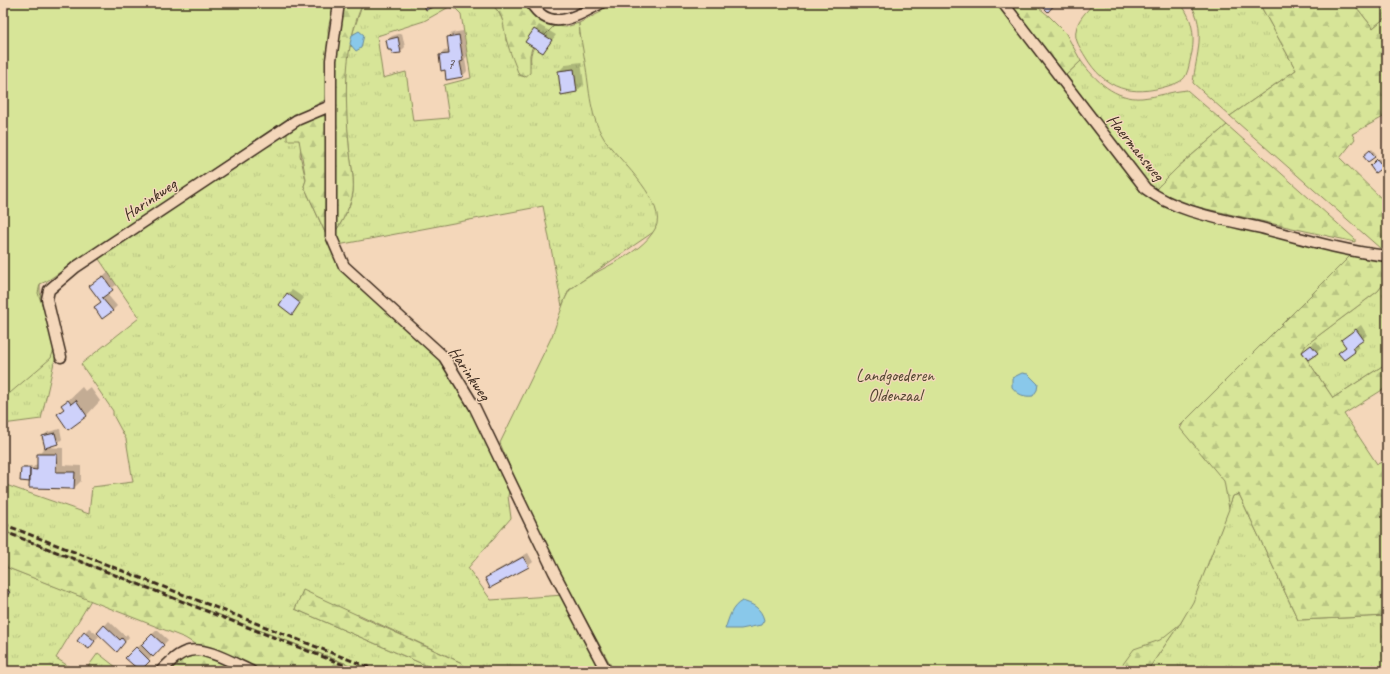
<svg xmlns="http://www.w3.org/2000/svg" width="1390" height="674" viewBox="0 0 1390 674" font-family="Caveat,sans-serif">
	<defs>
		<pattern id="grass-tufts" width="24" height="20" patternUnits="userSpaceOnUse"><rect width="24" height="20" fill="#d7e598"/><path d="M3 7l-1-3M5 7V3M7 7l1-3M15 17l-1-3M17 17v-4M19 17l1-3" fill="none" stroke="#b9c583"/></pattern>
		<pattern id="forest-firs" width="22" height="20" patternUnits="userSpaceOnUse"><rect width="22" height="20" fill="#d7e598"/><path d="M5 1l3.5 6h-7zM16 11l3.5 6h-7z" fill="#b9c583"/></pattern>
	</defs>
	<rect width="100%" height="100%" fill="#f4d7ba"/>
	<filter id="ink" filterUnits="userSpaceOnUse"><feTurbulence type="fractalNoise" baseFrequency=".025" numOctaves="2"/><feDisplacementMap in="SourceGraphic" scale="8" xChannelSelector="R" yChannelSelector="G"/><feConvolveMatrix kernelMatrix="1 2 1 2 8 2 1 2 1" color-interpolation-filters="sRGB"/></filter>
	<g filter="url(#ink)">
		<path fill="url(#grass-tufts)" stroke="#89885b" fill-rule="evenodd" d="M363,3H490C503,14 505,25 506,41L531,63C528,46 543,38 554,26L566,27L579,23L580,34L677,211L652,233L576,285L569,290L562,306L543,206L338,245L335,232C342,222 349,209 352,197C356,184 351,167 350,154C346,119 342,79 350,44L351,47L356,33L352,35ZM449,7L456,9L461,14L471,78L444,85L449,118L413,121L406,72L383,78L377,36L424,21Z
			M1094,3H1180C1192,17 1195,34 1192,52C1190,59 1189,69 1186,75C1183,82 1174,84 1168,86C1132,97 1105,90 1085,56C1081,49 1074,40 1076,31C1077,20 1087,11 1094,3Z
			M1190,3H1259L1296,70L1230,116L1193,83C1196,55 1207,29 1190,3Z
			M1353,3H1387V16L1373,28Z
			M1081,61C1095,80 1115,100 1142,98C1157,97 1172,91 1187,90L1227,125L1177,168L1155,190L1149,185L1066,75Z
			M287,130L299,140L301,146L300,155L306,180L304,186L341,268L346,275L426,346L441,362L468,403L510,487L508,496L511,518L468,568L491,600L564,595L604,671H458L462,663L360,615L295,609L439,671H365L3,531V484L89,514L92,487L133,482L126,439L113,415V411L81,364L139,318L97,256Z
			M3,174L40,284C38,308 56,329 56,354L41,419L3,424Z
			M1387,279V363L1333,398L1302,352L1303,347L1378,291Z
			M1239,494L1298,620L1387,616V671H1147L1181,622L1207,566L1233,496Z
			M3,566L91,600L56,658L76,671H3Z
			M98,653L121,671H85Z"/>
		<path fill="url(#forest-firs)" stroke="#89885b" d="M343,3H363C343,47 345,98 349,145C350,159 356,184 352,197C349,209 342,222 335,232V60Z
			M490,3H529L547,24L554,26L532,48L530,55V73L525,77L519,75C515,64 510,53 507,42C502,25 506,16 490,3Z
			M1013,3H1033L1049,16L1065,32L1081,61L1066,75L1011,4Z
			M1259,3H1353L1373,28L1387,16V35L1382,40L1387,46V115L1352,134L1355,139L1340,158L1387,204V249H1381L1230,116L1296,70Z
			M323,112L326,113L325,214L329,241L304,186L306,180L299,140H287V130Z
			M1227,125L1355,239V242L1193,206L1165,196L1155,190L1177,168Z
			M1157,203L1196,217L1387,260V279L1378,291L1306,345L1302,352L1333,398L1387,363V387L1344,414L1377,464L1387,460V616L1298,620L1239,494L1233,496L1207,566L1181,622L1147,671H1079L1149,493L1183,423L1114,356L1103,252Z
			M3,531L47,549L365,671H258C234,659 207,653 185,638L3,566Z
			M303,590L462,663L458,671H439L295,609Z
			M193,654L213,659L239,671H167L185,655Z"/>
		<path fill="#d7e598" stroke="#89885b" d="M3,3H334L328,29L329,56L325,100L297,115L296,113L47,281L40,284L38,293L56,344L51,358L3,399Z
			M598,3H1001L1149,198C1163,208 1180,212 1196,217L1351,255L1179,427L1224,481L1229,509L1193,602L1180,624L1160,640L1134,649L1118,671H614C573,597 531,522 500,443L552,336L565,299L569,291C592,269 639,258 655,229C669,205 620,160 607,143C589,118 590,90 585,62C583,49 580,36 579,23L601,12Z"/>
		<path fill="#89c8ea" stroke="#6a8998" d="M359,31L364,35L361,48L356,51L350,44L352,35Z
			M1022,373L1028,374L1038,384L1037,390L1033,396C1024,397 1018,395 1012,387V378Z
			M742,601C753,604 761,608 764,620L761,625L741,629H725C729,618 731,607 742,601Z"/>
		<path fill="#0003" d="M539,25L556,35L543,52L527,41Z
			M463,31L467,56L465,59L467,71L463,76L445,69L440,56L444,51L450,50L448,37L452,33Z
			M402,33L405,47L400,52L387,40L392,36Z
			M581,62L584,84L577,91L559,71L566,64Z
			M1372,149L1376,154L1369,161L1364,156Z
			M1379,158L1384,164L1382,166H1371Z
			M108,272L116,285L106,293L117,306L112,311L95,307L102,301L90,286Z
			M292,290L304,298L292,313L287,294Z
			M1361,325L1367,335L1357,344L1359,347L1344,359L1347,346L1342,340Z
			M1316,341L1322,348L1317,352H1303Z
			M82,387L85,391L90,387L100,401L87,415L69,428L58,414L65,408L63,405Z
			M60,429L62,439L58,443L46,447L63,448V465L81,466V481L74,488L31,479L22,468L24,466H32L31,469L38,463V454L46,446L43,436L48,432Z
			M528,553L533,562L528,566L486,578L490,574Z
			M6,586L11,590L6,596L3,594V590Z
			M109,621L125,636L127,634L129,637L121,647L98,633Z
			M89,628L99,636L93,643L84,633Z
			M157,630L168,640L139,670L126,658Z"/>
		<path fill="#ced1fa" stroke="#3b2a1e" d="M423,3H436L437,5L426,10Z
			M1041,3H1056L1048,12L1040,4Z
			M534,29L552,40L543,53L525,42Z
			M459,35L463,61L460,62L463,77L446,80L445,70L441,71L439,55L449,54L447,37Z
			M398,37L401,53L392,54L391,50H388L386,40Z
			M574,69L577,92L561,95L558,71Z
			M1370,150L1375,157L1368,162L1363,156Z
			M1377,159L1383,167L1375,173L1370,166Z
			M103,276L113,290L102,298L113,311L102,319L94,307L101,302L89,286Z
			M287,293L300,303L292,315L279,305Z
			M1356,329L1364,340L1352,348L1355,352L1344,360L1338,353L1346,347L1341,340Z
			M1311,345L1318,353L1308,360L1302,352Z
			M68,400L71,404L76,400L87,416L68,430L57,414L64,409L61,405Z
			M55,433L58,444L45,448L42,436Z
			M37,454H57L56,472H75L74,489L29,488L30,469L37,470Z
			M21,468H30V482L20,481Z
			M523,557L529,567L490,588L485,578Z
			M4,588L10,592L6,597L3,595Z
			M104,625L120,640L122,638L125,642L117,652L97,633Z
			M84,632L95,641L89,649L77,641Z
			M152,634L164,645L153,657L141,645Z
			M136,647L150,661L140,671L125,658Z"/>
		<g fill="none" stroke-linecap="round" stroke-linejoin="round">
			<g stroke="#3b2a1e" stroke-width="13">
				<path id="street" d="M339,3L331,60V236L344,266L444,357L474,406L554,572L606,671
					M531,3C550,34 577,16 601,3
					M1003,3L1146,189C1178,213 1223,219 1261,228C1303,239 1344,251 1387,256
					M61,357L47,299L49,290L76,267L297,120L330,106
					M161,671C169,663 178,653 189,651C205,646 235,664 251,671"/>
			</g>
			<use href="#street" stroke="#f4d7ba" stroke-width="10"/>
			<path stroke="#3b2a1e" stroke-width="3" stroke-dasharray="6 3" stroke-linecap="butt" d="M3,524L378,671
				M3,531L359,671"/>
		</g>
	</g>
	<g text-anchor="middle" stroke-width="3" stroke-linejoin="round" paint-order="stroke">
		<g font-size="15" fill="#605455">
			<text x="451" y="69">7</text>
		</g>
		<g font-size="17" fill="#3b2a1e" stroke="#f4d7ba">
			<text transform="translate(1136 147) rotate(51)" y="6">Haermansweg</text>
			<text transform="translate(149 199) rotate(-34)" y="6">Harinkweg</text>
			<text transform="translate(470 373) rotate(56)" y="6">Harinkweg</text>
		</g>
		<g font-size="17" fill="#524630" stroke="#f4d7ba">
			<text x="895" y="381">Landgoederen<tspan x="895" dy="20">Oldenzaal</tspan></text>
		</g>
	</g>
	<rect width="1390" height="674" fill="none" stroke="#f4d7ba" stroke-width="16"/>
	<rect x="8" y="8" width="1374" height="658" fill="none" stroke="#3b2a1e" stroke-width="1.5" filter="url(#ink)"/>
</svg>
